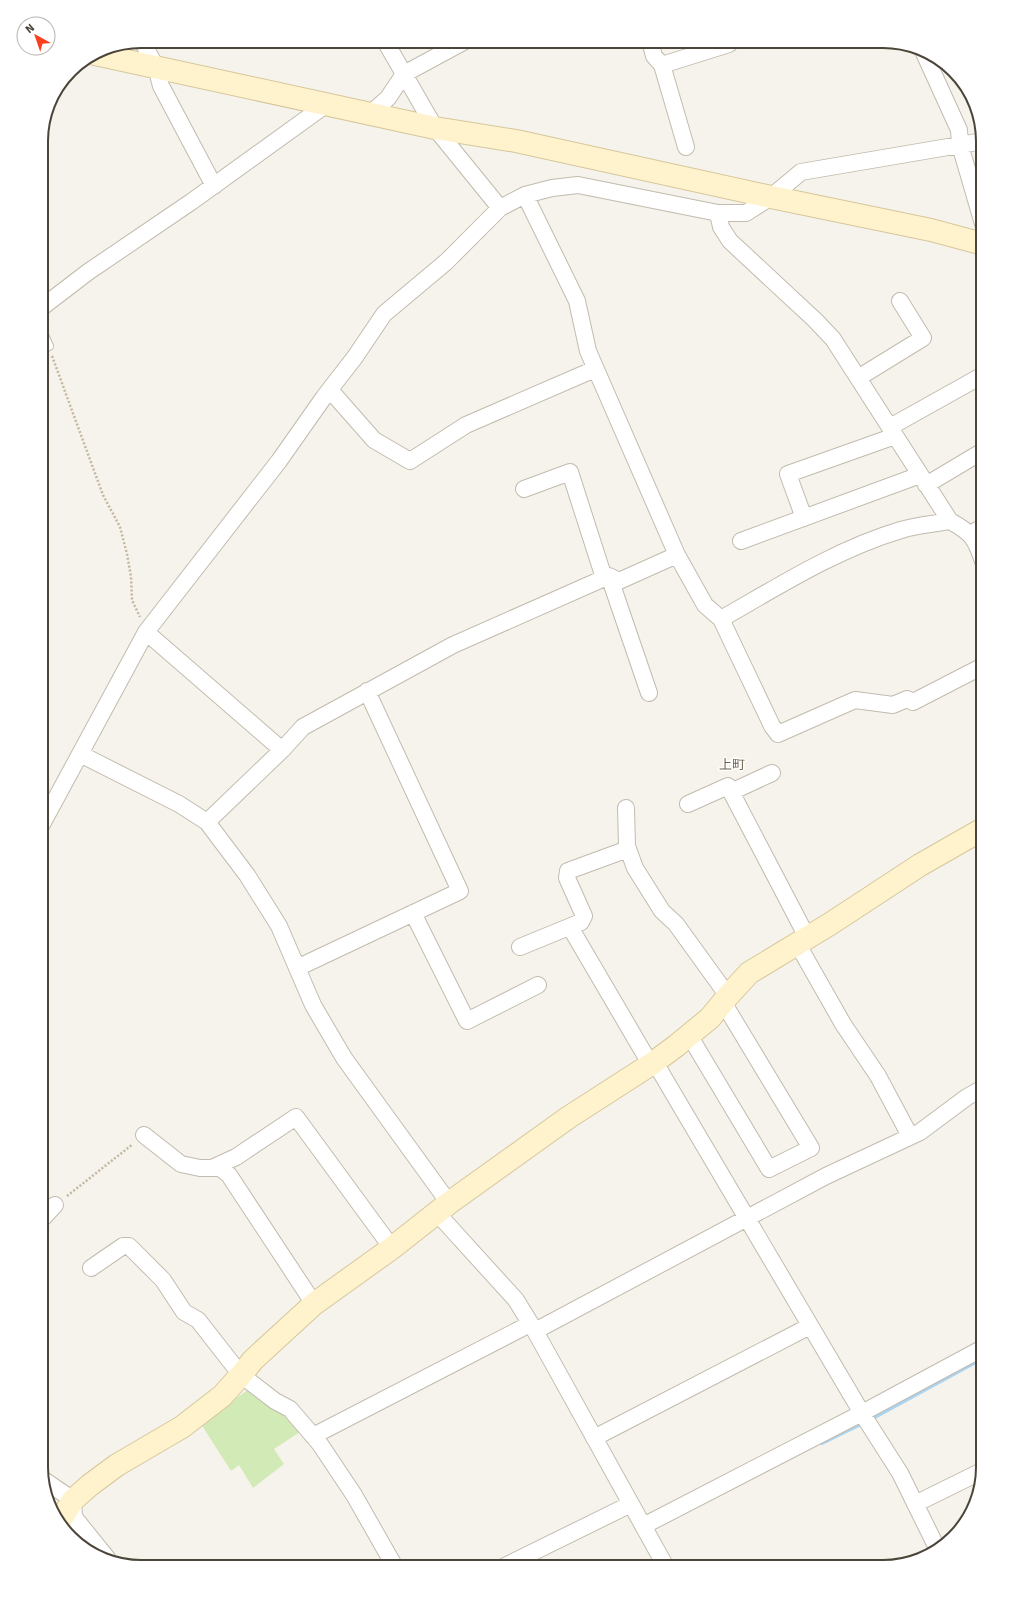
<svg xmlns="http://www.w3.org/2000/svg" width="1024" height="1608" viewBox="0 0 1024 1608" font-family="Signika,'Noto Sans JP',sans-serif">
	<rect width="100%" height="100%" fill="#f6f3ec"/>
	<path fill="#d2eab5" d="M249,1389L289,1416L300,1432L274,1449L284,1464L253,1488L239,1465L231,1471L201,1424Z"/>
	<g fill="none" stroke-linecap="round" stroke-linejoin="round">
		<path stroke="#a9d4f2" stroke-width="4" d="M871,1419L983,1358
			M822,1443L865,1422"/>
		<g stroke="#c2bbae" stroke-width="10">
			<path id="lane" d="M41,350L49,346L41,328"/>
		</g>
		<g stroke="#c2bbae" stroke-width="18">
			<path id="street" d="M142,41L156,67L161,86L214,186
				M385,41L435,128L500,208
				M650,41L654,56L662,65L686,147
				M924,53L959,130L960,145L983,224
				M662,65L729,44
				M370,114L388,98L404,74L465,41
				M525,195L577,301L588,351L677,555L705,605L721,619L772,726L778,734L855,700L893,705L907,699L913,702L983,666
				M718,213L721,227L730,241L815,320L833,339L950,521C972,533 975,538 983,561
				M41,308L88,272L191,202L327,104
				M858,378L923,338L900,301
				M330,390L374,440L410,461L466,425L595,369
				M890,427L983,375
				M926,485L983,451
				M524,489L570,472L604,578
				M804,518L788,474L895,436
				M970,534L983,527
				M741,541L920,475
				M609,576L649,693
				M721,619C779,586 837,549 901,530C917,525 934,524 950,521
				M146,632L282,750
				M80,754L179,804L207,822L247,875L279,926L313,1005L344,1058L449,1203
				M731,792L772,773
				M688,804L728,786L807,937
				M626,808L627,846L635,868L662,911L676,924L728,996
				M207,822L282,750L303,727L453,645L609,576L619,581L677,555
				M41,826L146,632L279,461L324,397L355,357L384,314L446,262L500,208L525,195L552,188L578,185L718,213H746L771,197L801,172L983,141
				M413,913L467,1021L538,985
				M570,927L645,1055L660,1071L863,1415L900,1473L937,1548
				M797,943L843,1024L878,1076L910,1136
				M520,947L581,922L584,916L567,878L568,871L628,849
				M297,968L460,891L367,691
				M689,1035L769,1169L811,1148L723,1002
				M144,1135L181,1164L200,1168H220L229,1175L314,1304
				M212,1168L236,1157L296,1117L392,1248
				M437,1213L516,1300L535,1331L666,1567
				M41,1220L55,1205
				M91,1268L123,1246H129L163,1280L184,1312L198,1320L241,1375L275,1401L290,1409L320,1444L354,1495L395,1567
				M535,1331L826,1176L920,1132L967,1097L983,1088
				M313,1436L530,1324
				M594,1438L810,1326
				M44,1480L73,1500L74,1517L71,1534
				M915,1504L982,1471
				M74,1517L107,1558
				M643,1526L862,1413L983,1348
				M503,1567L631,1504"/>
		</g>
		<g stroke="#d6c79b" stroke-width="24">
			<path id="secondary" d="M95,54L435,128L516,141L771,197L931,230L983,244
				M60,1521L73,1500L90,1485L117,1465L182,1427L222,1396L241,1375L253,1360L314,1304L392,1248L449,1203L569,1117L653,1063L676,1046L710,1018L728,996L749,973L830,924L920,865L983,829"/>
		</g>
		<path stroke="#c4b79f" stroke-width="2.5" stroke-dasharray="2 2" stroke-linecap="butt" d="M52,356L103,495L120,527L127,554L131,577L132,600L140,617
			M67,1196L133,1144"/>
		<use href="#lane" stroke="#fff" stroke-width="8"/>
		<use href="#street" stroke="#fff" stroke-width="16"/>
		<use href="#secondary" stroke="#fff3cd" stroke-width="22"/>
	</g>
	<g text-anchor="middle" stroke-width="3" stroke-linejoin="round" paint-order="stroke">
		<g font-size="13" fill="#6e6250" stroke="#fff">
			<text x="732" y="769">上町</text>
		</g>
	</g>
	<path d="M0 0H1024V1608H0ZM141 48H883A93 93 0 0 1 976 141V1467A93 93 0 0 1 883 1560H141A93 93 0 0 1 48 1467V141A93 93 0 0 1 141 48Z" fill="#fff" fill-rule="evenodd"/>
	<path fill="none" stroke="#4b4439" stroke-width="2" d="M141 48H883A93 93 0 0 1 976 141V1467A93 93 0 0 1 883 1560H141A93 93 0 0 1 48 1467V141A93 93 0 0 1 141 48Z"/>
	<g transform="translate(36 36) rotate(320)"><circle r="19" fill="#ffffff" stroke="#b7b4b0"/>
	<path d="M0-3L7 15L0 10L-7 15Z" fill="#fc3f1d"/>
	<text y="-6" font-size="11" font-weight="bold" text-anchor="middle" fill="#4b4439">N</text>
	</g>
</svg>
